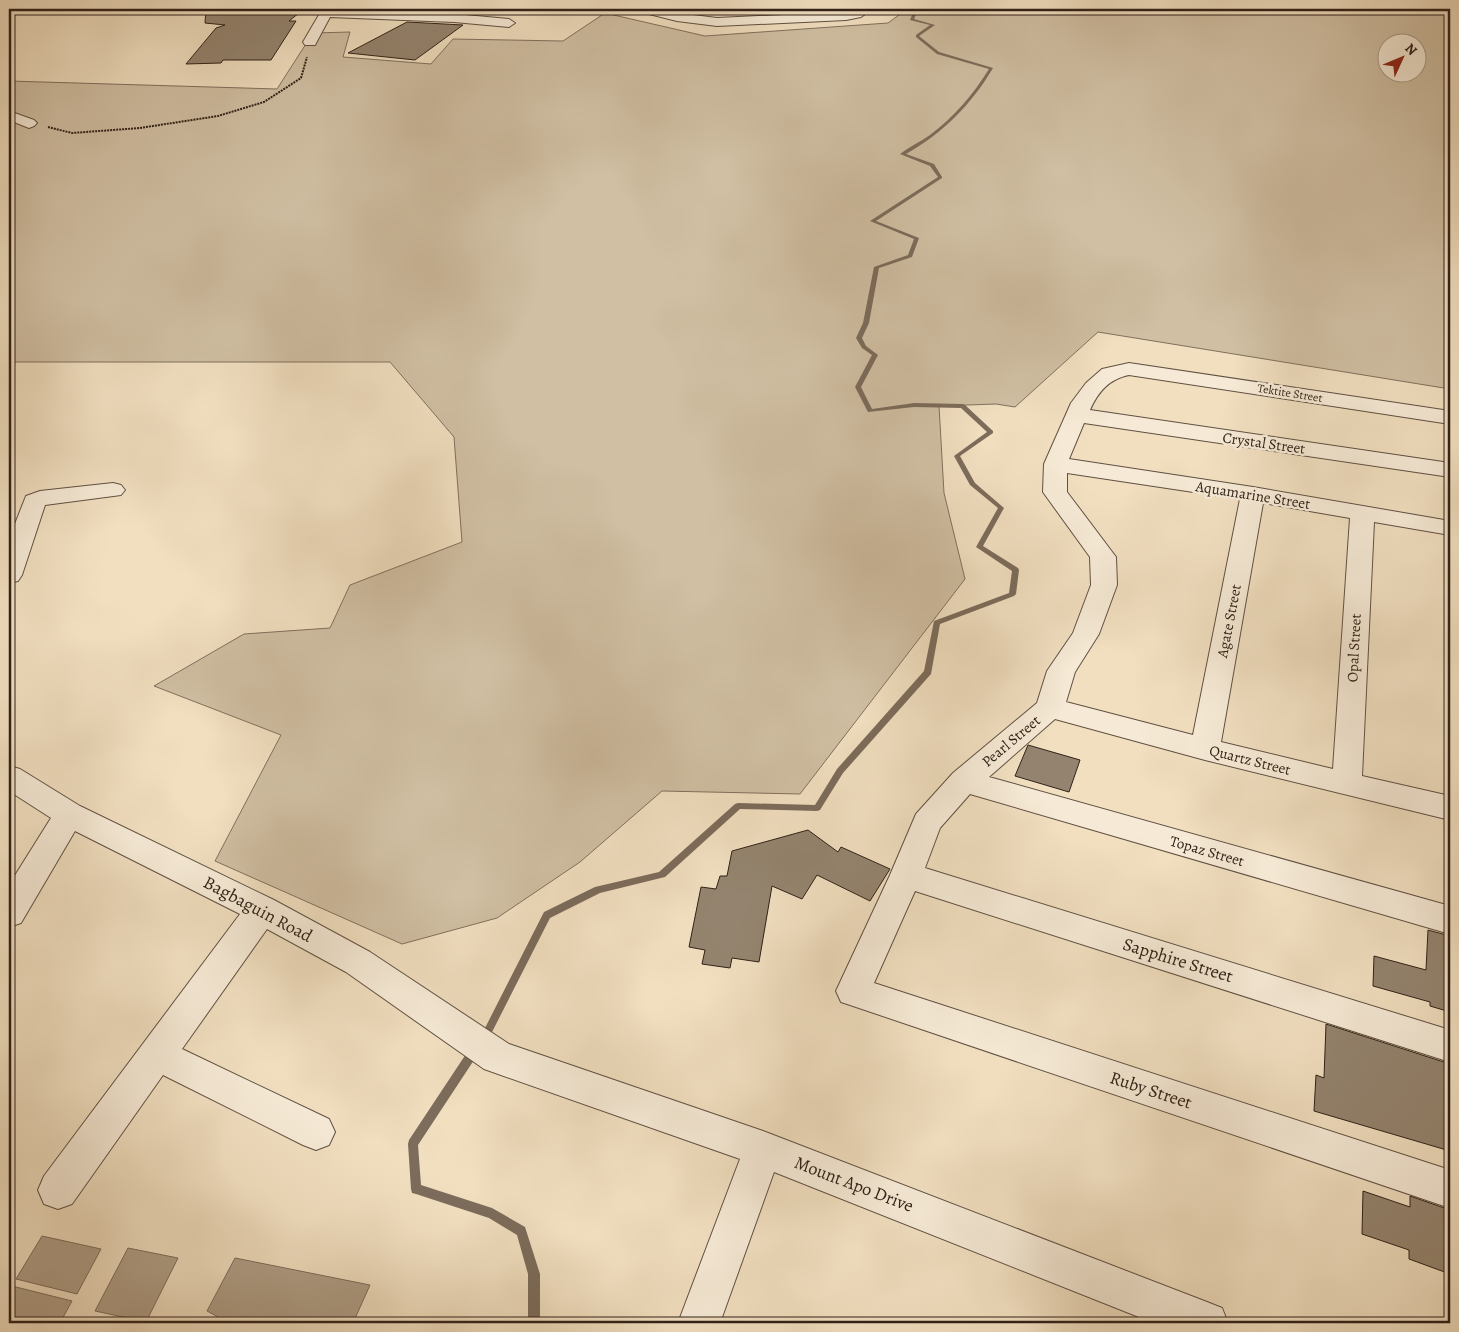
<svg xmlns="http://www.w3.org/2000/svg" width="1459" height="1332" viewBox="0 0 1459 1332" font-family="Alegreya,serif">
	<rect width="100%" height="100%" fill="#f1dfc0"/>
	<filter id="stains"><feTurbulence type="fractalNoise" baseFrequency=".004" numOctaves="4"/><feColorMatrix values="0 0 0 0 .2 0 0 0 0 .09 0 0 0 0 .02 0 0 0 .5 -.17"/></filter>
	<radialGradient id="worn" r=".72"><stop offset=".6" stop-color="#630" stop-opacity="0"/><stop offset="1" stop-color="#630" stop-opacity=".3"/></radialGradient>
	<path fill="#d0bfa3" stroke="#80705e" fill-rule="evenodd" d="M907,9H1450V389L1098,332L1015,407L996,404L939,406L944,493L965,579L800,794L662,791L580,862L497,918L402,944L215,861L281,735L154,686L244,634L330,628L350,585L462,542L454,437L390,362H9V81L277,89L313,33L350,32L343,57L431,64L453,39L563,41L605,13L705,36L888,23ZM1386,42H1416V72H1386Z"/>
	<path fill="#af9e87" stroke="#7c6c5b" d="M42,1236L101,1249L77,1294L16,1279Z
		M128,1248L178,1258L146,1322L95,1311Z
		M235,1258L370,1285L353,1323H229L207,1311Z
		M12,1286L72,1301L60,1323H9V1292Z"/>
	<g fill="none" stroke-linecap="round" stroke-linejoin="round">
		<path fill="#7c6c5b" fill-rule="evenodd" d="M920,9H925L917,12L914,19L935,25L919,36L939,52L993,68C971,105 943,133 906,154L934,164L942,177V178L876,221L919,238L912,257L879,268L869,323L862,338L866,346L878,355L861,387L872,409L914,403L963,404L965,405L993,431V433L960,456L975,483L1004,508L983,546L1018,568L1019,570L1016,594L1014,596L940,624L931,674L843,773L820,810L817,811L740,809L665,877L600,893L550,918L490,1036L487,1037L484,1036L482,1033L484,1030L544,912L595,887L659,872L735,804L738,803L815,805L837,769L924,671L934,621L1009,593L1012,571L976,547L998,508L970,485L954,456L987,432L961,408L914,407L868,412L855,387L872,355L862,348L856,338L863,323L874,267L908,255L914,239L870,221L938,177L930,166L900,154C909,147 920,142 930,135C954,117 973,95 989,69L937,54L916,37V35L930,25L910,20L914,10Z
			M472,1050L476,1051L477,1054L476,1057L418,1145L421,1185L492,1208L525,1227L540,1274V1323H528V1274L517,1235L489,1218L416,1194L412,1193L411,1189L408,1144L409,1140L468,1051Z"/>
	</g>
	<path fill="#94846f" stroke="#302118" d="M206,9H304L289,21H296L271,60H223L221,63L186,64L216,28L225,25L205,23Z
		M432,9H485L477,14L428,11Z
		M407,22L463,25L415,60L348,53Z
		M1028,745L1080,760L1069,792L1015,776Z
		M808,830L838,852L841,847L890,869L870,901L817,875L802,899L772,886L759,962L732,958L730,968L702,964L705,950L689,947L701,887L716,889L720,876H727L732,851Z
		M1428,930L1450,936V1012L1430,1006V1002L1373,986L1374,956L1426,970Z
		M1326,1024L1450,1064V1151L1314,1111L1316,1075L1324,1078Z
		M1363,1191L1410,1207V1196L1450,1210V1274L1409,1259V1250L1362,1234Z"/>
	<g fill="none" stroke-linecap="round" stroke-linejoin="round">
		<g stroke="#605042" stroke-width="2">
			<path id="minor" d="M320,9L454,14L509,19L515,23L509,27L454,22L330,17L315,45H305L303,42L320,13Z
				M639,9H659L677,13L717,18L846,12L857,9H872L861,17L846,20L717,26L677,21L641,12Z
				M9,111L34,120L37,123L34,126L29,128L9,120Z
				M1129,363L1450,411V424L1129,375C1109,379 1098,392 1090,410L1450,463V477L1084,423L1069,459L1253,487L1450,521V535L1374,522L1362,776L1450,796V820L1205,760L1055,719L989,777L1450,906V934L970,794L940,828L925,868L1450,1030V1062L915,891L874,983L1450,1170V1208L853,1006L841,1002L836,991L890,875L916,814L953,773L1037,703L1047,671L1073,633L1091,585L1090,557L1043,492L1044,464L1071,403L1086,383L1102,369ZM1067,473L1240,499L1193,735L1066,702L1075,672L1099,634L1117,585L1116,557L1067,492ZM1263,503L1350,518L1333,769L1221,742Z
				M113,483L121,485L125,490L121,495L45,505L22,575L18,581L9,583V539L26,496L40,491Z
				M9,766L20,769L80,806L274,900L370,952L509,1044L763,1131L1207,1302L1222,1308L1228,1323H1154L774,1172L720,1323H678L740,1159L484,1069L346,972L267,929L182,1049L329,1119L335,1132L329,1145L316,1150L303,1145L163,1075L72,1204L58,1209L44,1204L38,1190L44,1176L240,914L75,831L21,923L9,927V885L51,818L9,791Z"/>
		</g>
		<path stroke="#302118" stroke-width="2" stroke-dasharray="2 1" stroke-linecap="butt" d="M48,127L72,133L140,128L218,116L264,102L301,78L307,57"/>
		<use href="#minor" fill="#f6ead6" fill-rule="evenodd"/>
	</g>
	<g text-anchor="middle" stroke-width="5" stroke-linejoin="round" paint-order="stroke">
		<g font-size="12" fill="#302118" stroke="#f6ead6">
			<text transform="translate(1290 393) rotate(9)" y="4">Tektite Street</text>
		</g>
		<g font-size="15" fill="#302118" stroke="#f6ead6">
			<text transform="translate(1264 443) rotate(8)" y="5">Crystal Street</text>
			<text transform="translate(1253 495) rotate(9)" y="5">Aquamarine Street</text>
			<text transform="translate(1229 621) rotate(-79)" y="5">Agate Street</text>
			<text transform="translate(1354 648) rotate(-87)" y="5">Opal Street</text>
			<text transform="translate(1011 741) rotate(-40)" y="5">Pearl Street</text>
			<text transform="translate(1250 760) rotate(14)" y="5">Quartz Street</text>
			<text transform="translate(1207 851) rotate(16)" y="5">Topaz Street</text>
		</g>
		<g font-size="18" fill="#302118" stroke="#f6ead6">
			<text transform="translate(258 909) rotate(28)" y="6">Bagbaguin Road</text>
			<text transform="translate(1178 960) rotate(17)" y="6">Sapphire Street</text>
			<text transform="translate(1151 1090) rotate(18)" y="6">Ruby Street</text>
			<text transform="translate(854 1184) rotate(21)" y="6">Mount Apo Drive</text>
		</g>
	</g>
	<rect width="1459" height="1332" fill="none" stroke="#f1dfc0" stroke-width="30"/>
	<rect x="10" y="10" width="1439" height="1312" fill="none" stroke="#302118" stroke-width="2.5"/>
	<rect x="15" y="15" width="1429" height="1302" fill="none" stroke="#302118"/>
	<g transform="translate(1402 58) rotate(46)"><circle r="24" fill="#f6ead6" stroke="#a79a8a"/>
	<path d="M0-4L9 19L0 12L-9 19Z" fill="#8f2418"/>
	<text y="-8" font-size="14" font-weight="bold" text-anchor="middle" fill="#302118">N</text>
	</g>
	<rect width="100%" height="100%" filter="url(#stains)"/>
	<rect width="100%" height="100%" fill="url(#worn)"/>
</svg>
